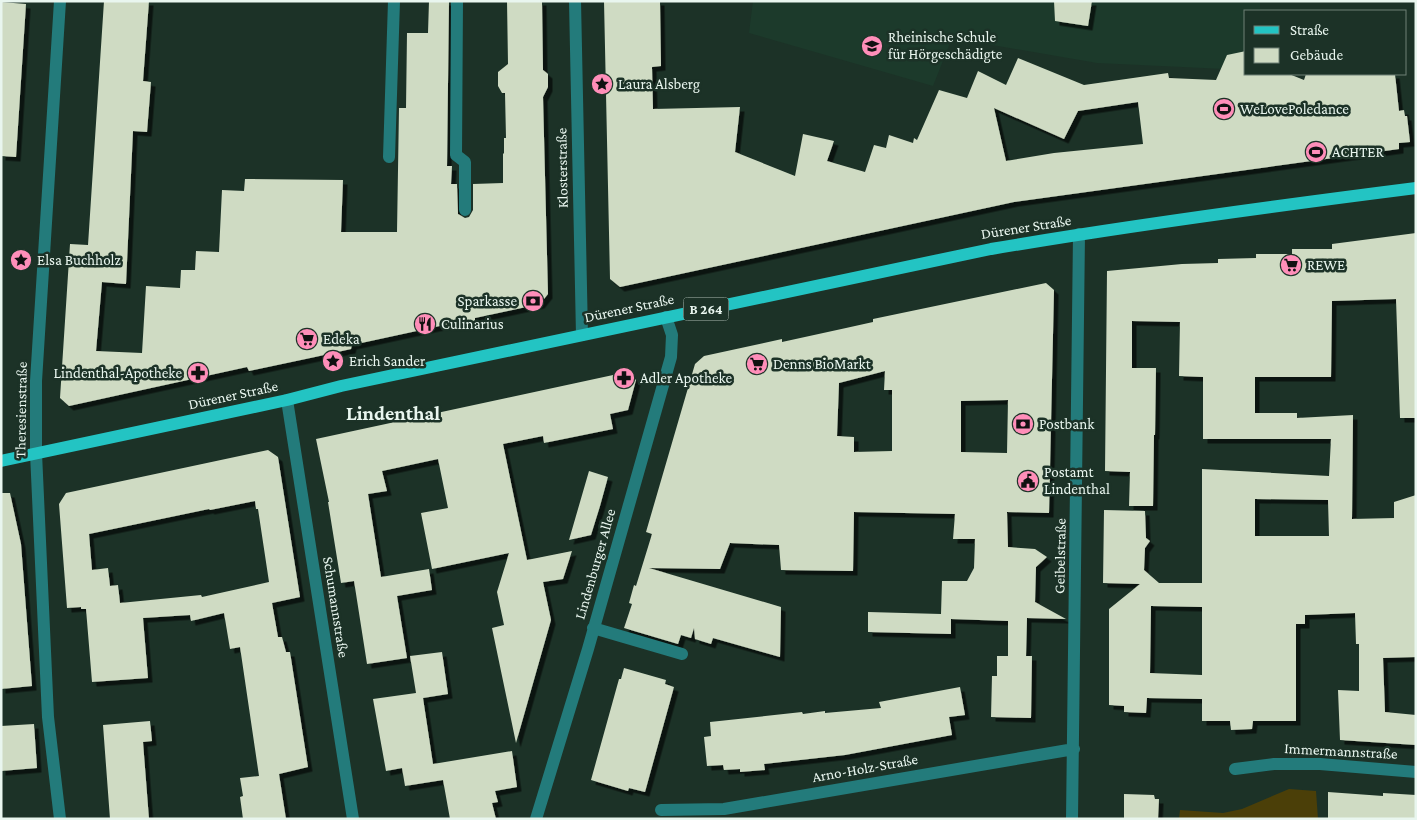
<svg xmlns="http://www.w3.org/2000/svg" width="1417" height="820" viewBox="0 0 1417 820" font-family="'Crimson Pro',serif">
	<defs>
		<filter id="shadow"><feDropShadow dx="4.5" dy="4.5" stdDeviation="0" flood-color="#0009"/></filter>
	</defs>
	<rect width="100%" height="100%" fill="#1c3227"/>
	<path fill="#1c3a2b" d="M753,1H1260V11H1246V70L1097,63L952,38L933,86L749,33Z"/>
	<path fill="#4b3f08" d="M1289,789L1316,791L1318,819H1179L1180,810L1223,813L1242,809Z"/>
	<path fill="#cfdbc3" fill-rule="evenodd" filter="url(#shadow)" d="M104,1H149L143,81L151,82L147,132L133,131L126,284L102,282L96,351L142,353L146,286L180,288L181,270H195L196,251L219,252L222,190L244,191L245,179L343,180L341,232H397L399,108H406L407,33H428L429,1H449L447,166H452L451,184H457L458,214L465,218L469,217L473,210V184L503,183V153L504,154V138H506L505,93H502L498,86V72L508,64L507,1H542L543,70L548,74V87L543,97L548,294L540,304L475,318V324H449L352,345L351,349L315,357L249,371L247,367L69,406L60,398L70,244L88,245Z
		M604,1H660L661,66L652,67L653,109L740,107L735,152L795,176L803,134L834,141L827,161L865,172L874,145L886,148L889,135L913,143L914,138L917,140L939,90L967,98L978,71L1006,85L1018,58L1084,85L1168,73L1169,78L1216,80L1227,55L1246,51V74H1289L1304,80L1306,74H1395L1399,111L1404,110L1405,116H1407L1410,142L1399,143V149L1014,202L620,287L610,279ZM1138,102L1143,144L1054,153L1006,161L994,108L1064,139L1078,111Z
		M1054,1H1092L1088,26L1055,21Z
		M1,2L26,4L16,157L1,156Z
		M1416,233V418H1400L1396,299L1332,301L1331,377H1255V413H1297V418L1353,415L1352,519L1394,518V502L1416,495V657L1383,658L1385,712L1416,715V745L1340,740L1338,690L1359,691V644H1356L1355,613L1305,615V624H1296V721H1253L1252,729L1231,730L1230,721H1202V699L1147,698L1146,713L1124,712V706L1109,705V609L1140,584L1103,583L1104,510L1145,511L1146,538L1150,541L1145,548L1144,570L1159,583H1202V469L1329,476L1331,439H1203V377L1179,376L1180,322L1132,321V368H1156L1155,435H1154L1153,506H1129L1130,472L1105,471L1107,271L1182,264L1218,263V259L1256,258V254H1292V249H1332V244ZM1255,499L1328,500L1329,536H1255ZM1151,606L1202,607V675L1150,673Z
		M1046,283L1054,290L1049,513L1007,512L1008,547L1035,549L1047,557L1036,567L1035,602L1066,619L1027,618L1026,656H1032L1031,718L991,717L992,676H997V656H1008V621L951,619V634L868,632V612L941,614L942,581H967L974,568L975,539H953L955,514L854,512L853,571L781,570L779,545L730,543L720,569L649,568L781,607L780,657L713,638L711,644L695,639L694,628L691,638L681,635L678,644L624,628L632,604L629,603L634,585L636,586L652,534L646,532L695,364L704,356L782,339V342L846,328L873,322V319ZM885,371L884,390H892V451L854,452V437L837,436L839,383ZM1008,400L1007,453L961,452V401Z
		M627,372L636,380L628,410L610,414L613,429L544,443L543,436L503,444L527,560L572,551L563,579L543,582L551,620L516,743L492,628L504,625L497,592L509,553L432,569L421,513L448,508L438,459L382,471L387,491L368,494L381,577L429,569L432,590L397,596L407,658L367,664L354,581L341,583L328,502H329L316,439Z
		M268,450L278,457L300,597L272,603L278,637H282L286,652H290L308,767L279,774L286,819H243L240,797L243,796L240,778L259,776L240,647L230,649L224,613L191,621L190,615L143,618L148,678L92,682L86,609H81V607L67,608L59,504L66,493ZM255,501L256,509H258L269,582L202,597L201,595L120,603L118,585L110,586L108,568L92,570L89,534L209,509L210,510Z
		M589,471L608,477L600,506L591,535L569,540Z
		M1,493H10L21,544L32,686L1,689Z
		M442,652L448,694L423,698L433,764L512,751L517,787L495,791L498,802L492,803L496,819H450L443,780L405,786L402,768L386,771L373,699L416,693L410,656Z
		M624,668L666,680L665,684L674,687L645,792L629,788L628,791L591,780L619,679H621Z
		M960,687L965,715L949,717L952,735L845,755L764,764L765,770L740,772V769L724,770L723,765L707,766L704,737L711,736L710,722L802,712L803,714L825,711V713L881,708L879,702Z
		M150,721L152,741L143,742L149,819H110L103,725Z
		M34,724L37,768L1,771V726Z
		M1328,792L1383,796V793L1416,795V819H1328Z
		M1124,794L1154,795L1155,799H1159L1158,819H1124Z"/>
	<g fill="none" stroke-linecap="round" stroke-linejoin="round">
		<path stroke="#237b7b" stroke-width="12" d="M457,1L456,155L465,162V210
			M575,1L582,335
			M389,157L394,1
			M287,400L353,819
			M593,628L682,654
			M1235,769L1274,764H1320L1416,772
			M661,810L724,809L1074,749
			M60,819L48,717L36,453V381L60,1
			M536,819L588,649L671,357L672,335L666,317
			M1072,819L1079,234"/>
		<path stroke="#23c4c3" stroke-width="12" d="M1,461L287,400L341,386L991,249C1132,225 1274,206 1416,188"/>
	</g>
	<defs>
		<g id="school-disc" transform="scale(1.125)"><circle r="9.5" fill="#ff8eb9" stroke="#1c3227"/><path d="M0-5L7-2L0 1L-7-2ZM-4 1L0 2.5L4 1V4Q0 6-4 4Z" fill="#111"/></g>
		<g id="sight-disc" transform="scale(1.125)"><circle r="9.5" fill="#ff8eb9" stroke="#1c3227"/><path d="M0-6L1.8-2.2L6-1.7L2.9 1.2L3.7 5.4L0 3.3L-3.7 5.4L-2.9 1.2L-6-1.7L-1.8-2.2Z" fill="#111"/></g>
		<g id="stadium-disc" transform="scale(1.125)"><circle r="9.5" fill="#ff8eb9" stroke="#1c3227"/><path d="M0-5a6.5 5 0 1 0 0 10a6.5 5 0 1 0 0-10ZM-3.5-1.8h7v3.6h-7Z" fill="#111"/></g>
		<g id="supermarket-disc" transform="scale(1.125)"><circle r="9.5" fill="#ff8eb9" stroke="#1c3227"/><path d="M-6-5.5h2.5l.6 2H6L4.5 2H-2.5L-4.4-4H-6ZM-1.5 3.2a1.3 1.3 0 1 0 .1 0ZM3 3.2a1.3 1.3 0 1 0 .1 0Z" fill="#111"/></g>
		<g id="bank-disc" transform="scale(1.125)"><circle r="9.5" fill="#ff8eb9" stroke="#1c3227"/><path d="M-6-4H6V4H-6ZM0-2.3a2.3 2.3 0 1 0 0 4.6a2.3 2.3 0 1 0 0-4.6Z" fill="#111"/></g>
		<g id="restaurant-disc" transform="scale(1.125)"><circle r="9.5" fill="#ff8eb9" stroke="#1c3227"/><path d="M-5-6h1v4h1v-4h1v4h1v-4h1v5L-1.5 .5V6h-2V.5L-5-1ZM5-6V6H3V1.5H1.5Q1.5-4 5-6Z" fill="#111"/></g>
		<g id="pharmacy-disc" transform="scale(1.125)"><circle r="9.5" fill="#ff8eb9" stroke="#1c3227"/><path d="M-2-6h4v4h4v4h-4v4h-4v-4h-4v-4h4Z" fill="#111"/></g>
		<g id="civic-disc" transform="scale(1.125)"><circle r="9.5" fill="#ff8eb9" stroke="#1c3227"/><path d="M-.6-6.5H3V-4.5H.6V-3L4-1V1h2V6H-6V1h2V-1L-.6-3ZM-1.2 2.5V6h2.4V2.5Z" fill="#111"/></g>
	</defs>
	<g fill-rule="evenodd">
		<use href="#school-disc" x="872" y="46"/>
		<use href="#sight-disc" x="602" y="84"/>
		<use href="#stadium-disc" x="1224" y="109"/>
		<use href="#stadium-disc" x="1316" y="152"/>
		<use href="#sight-disc" x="21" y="260"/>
		<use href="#supermarket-disc" x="1291" y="265"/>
		<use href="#bank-disc" x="533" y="301"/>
		<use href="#restaurant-disc" x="425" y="324"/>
		<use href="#supermarket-disc" x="307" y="339"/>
		<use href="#sight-disc" x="333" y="361"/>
		<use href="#supermarket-disc" x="757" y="364"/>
		<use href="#pharmacy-disc" x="198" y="373"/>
		<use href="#pharmacy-disc" x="624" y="378"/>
		<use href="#bank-disc" x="1023" y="424"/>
		<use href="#civic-disc" x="1028" y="481"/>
	</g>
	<g text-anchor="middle" stroke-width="5" stroke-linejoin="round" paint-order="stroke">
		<rect fill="#1c3227" stroke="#acbbb3" stroke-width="1" x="683.5" y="297.5" width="45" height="23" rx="4"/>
		<g font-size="14" font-weight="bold" fill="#e9f6ef">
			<text x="706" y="314">B 264</text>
		</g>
		<g font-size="15" fill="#e9f6ef" stroke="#1c3227" text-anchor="start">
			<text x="888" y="42">Rheinische Schule<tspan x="888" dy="17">für Hörgeschädigte</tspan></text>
			<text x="618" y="89">Laura Alsberg</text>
			<text x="1240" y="114">WeLovePoledance</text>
			<text x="1332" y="157">ACHTER</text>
			<text x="37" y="265">Elsa Buchholz</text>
			<text x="1307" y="270">REWE</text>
			<text x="517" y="306" text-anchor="end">Sparkasse</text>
			<text x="441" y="329">Culinarius</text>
			<text x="323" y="344">Edeka</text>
			<text x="349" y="366">Erich Sander</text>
			<text x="773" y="369">Denns BioMarkt</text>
			<text x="182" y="378" text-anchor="end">Lindenthal-Apotheke</text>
			<text x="640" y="383">Adler Apotheke</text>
			<text x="1039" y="429">Postbank</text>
			<text x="1044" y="477">Postamt<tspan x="1044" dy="17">Lindenthal</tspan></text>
		</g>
		<g font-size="15" fill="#e9f6ef" stroke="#1c3227">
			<text transform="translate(562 168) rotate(-91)" y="5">Klosterstraße</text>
			<text transform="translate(1026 227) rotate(-9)" y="5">Dürener Straße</text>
			<text transform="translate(629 308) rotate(-12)" y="5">Dürener Straße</text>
			<text transform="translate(233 395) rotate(-12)" y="5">Dürener Straße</text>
			<text transform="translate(21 410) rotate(-89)" y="5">Theresienstraße</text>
			<text transform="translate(1060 556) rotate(-89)" y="5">Geibelstraße</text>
			<text transform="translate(595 564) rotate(-74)" y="5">Lindenburger Allee</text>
			<text transform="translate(336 607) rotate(81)" y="5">Schumannstraße</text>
			<text transform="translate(1341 751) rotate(3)" y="5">Immermannstraße</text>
			<text transform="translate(865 768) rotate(-10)" y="5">Arno-Holz-Straße</text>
		</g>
		<g font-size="20" font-weight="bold" fill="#e9f6ef" stroke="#1c3227">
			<text x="393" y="420">Lindenthal</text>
		</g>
	</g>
	<rect width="1417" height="820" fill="none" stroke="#e9f6ef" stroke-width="5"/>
	<rect x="1244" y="10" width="162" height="65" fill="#1c3227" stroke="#6e8077"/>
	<rect x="1254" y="26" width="25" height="8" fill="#23c4c3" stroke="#6e8077"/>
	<text x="1290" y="35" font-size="15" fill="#e9f6ef">Straße</text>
	<rect x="1254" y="48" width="25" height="15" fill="#cfdbc3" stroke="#6e8077"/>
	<text x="1290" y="60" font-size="15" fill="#e9f6ef">Gebäude</text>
</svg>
